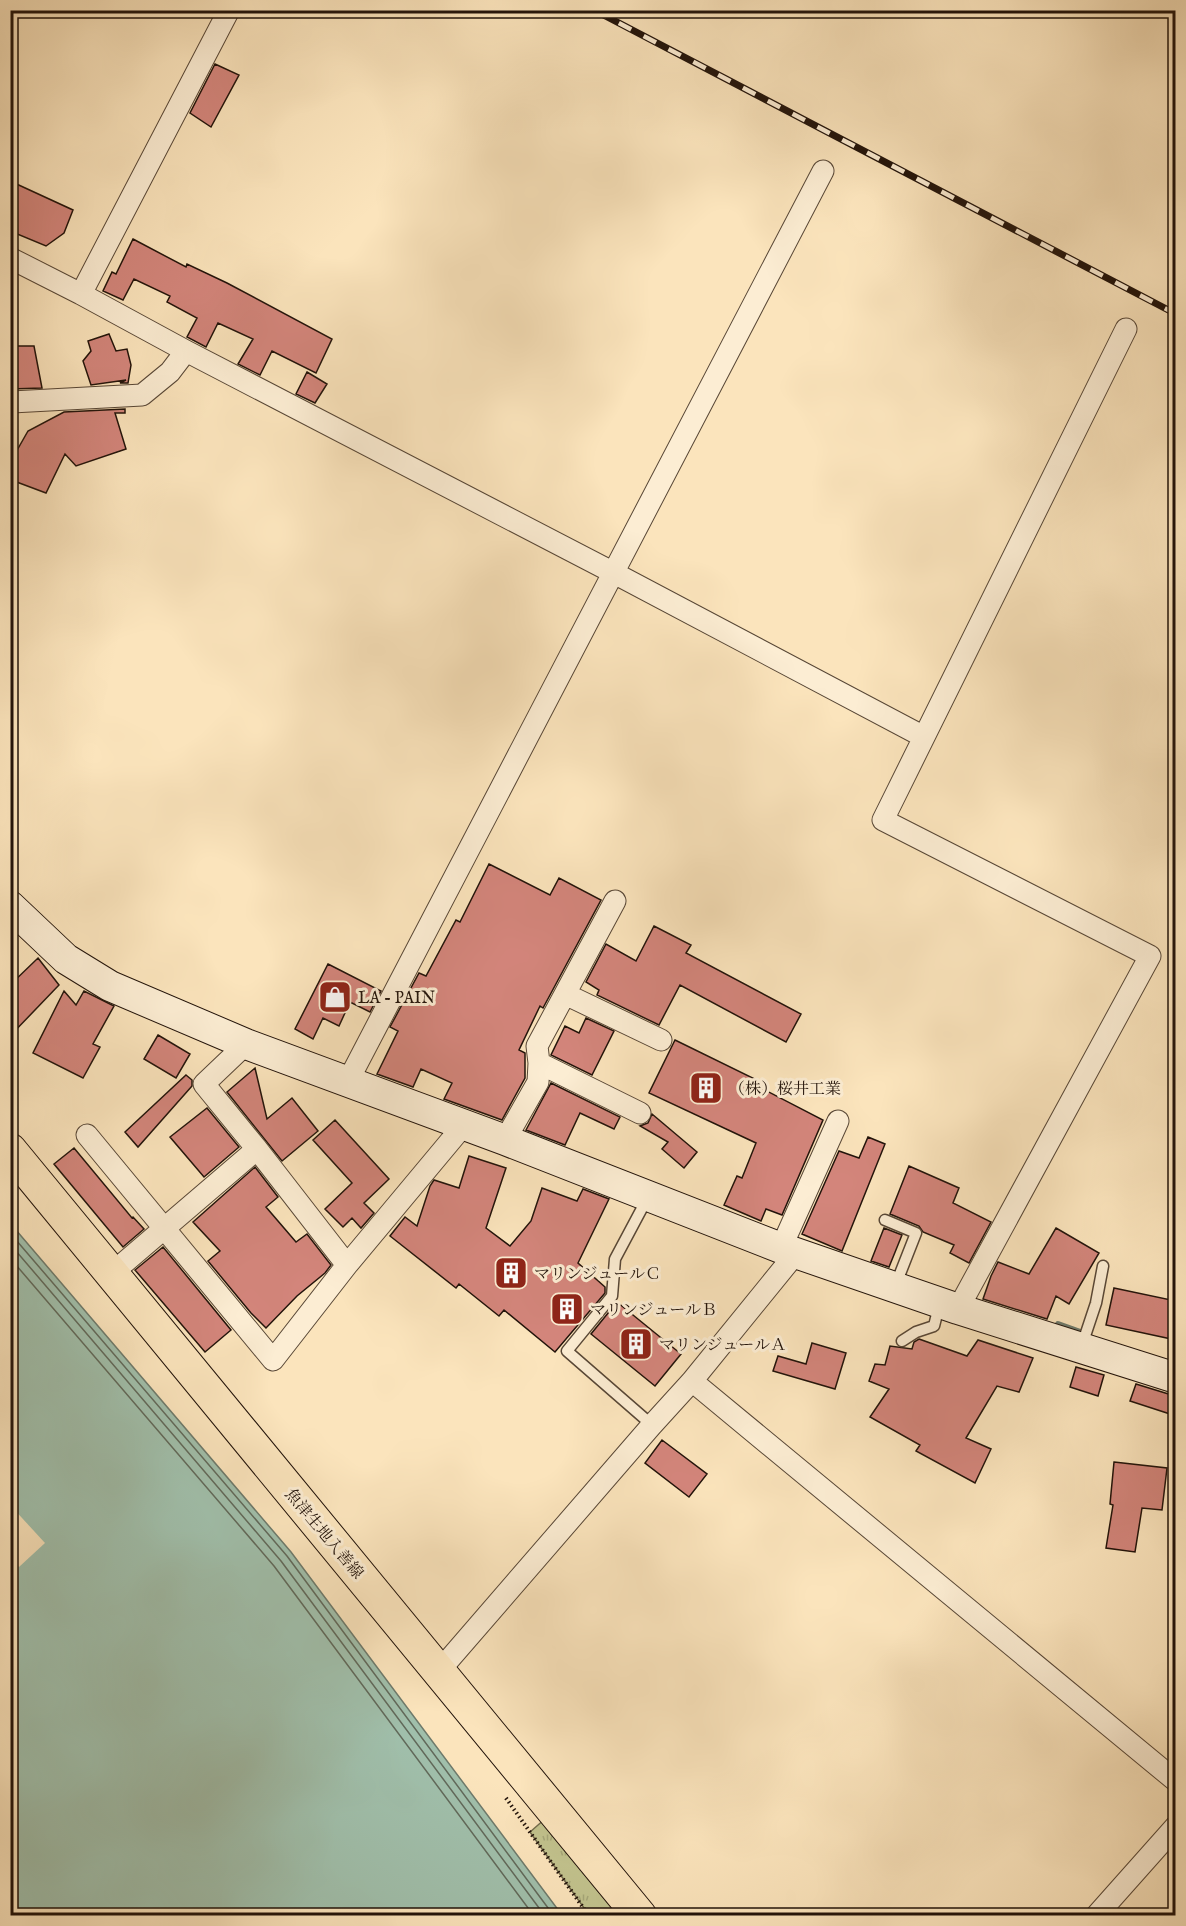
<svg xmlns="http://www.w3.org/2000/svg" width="1186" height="1926" viewBox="0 0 1186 1926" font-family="'IM FELL English','Noto Serif JP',serif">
	<defs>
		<pattern id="park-tufts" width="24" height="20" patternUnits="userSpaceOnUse" patternTransform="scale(1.5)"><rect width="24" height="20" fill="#c2c38e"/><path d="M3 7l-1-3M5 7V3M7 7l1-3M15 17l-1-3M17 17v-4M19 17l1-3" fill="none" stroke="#a6a779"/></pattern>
	</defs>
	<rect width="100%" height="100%" fill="#fbe4bc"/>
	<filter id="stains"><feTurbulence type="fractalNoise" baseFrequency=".00333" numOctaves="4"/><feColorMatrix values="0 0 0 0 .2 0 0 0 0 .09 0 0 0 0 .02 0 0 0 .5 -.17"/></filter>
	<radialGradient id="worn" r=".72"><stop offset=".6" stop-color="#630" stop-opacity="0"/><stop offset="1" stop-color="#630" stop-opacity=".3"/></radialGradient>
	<path fill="url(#park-tufts)" stroke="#726b4c" stroke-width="1.5" d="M554,1811L640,1915H589L530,1832Z"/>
	<path fill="#a0bfab" stroke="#6e7a6b" stroke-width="1.5" d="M10,1223L291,1552L562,1915H11Z"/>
	<path fill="#fbe4bc" d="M11,1506L45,1543L19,1567L11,1558Z"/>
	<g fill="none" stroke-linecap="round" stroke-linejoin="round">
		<path stroke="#61695a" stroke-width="1.5" d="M10,1233L287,1556L554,1916
			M10,1244L281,1561L545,1916
			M10,1258L274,1566L534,1916"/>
		<path stroke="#6e7a6b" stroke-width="6" d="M659,12L660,10
			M1058,1324L1086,1334"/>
	</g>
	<path fill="#d3857b" stroke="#22130a" stroke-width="1.5" d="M215,64L239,75L211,127L190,113Z
		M10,181L73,210L64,233L46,246L10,231Z
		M133,239L186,267L187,264L227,283L332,339L316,373L272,351L260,375L238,364L253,339L218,323L206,347L187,337L197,318L167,302L170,296L134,279L123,300L103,291L112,272L116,274Z
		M109,334L116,351L127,349L131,365L128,383H120L126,380L91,385L83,361L91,351L88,341Z
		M10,346H34L42,388L10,389Z
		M307,372L327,384L315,403L296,394Z
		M125,409V413H115L126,449L76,466L65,454L46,493L14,481L15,478L10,476V449L16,452L28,431L64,412Z
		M489,864L550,895L559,878L601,900L543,1008L540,1006L519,1050L525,1053V1078L502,1120L444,1099L452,1083L421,1069L413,1087L377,1074L398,1031L390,1027L419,973L426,976L456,920L460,922Z
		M654,926L691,945L686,953L801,1014L786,1042L680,985L659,1025L597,995L599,990L586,982L606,944L636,961Z
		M38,958L59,985L10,1036V985Z
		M328,964L381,991L370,1012L350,1002L339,1026L323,1018L313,1039L295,1029Z
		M64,991L76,1005L84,991L114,1006L93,1044L100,1047L83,1078L33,1053Z
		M586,1018L614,1031L592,1075L551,1055L565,1026L579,1033Z
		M158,1035L190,1054L176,1078L144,1059Z
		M675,1040L763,1083L761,1088L823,1120L782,1215L766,1209L761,1221L724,1205L737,1176L742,1178L756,1143L649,1093Z
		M255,1068L267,1119L292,1098L318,1131L282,1161L227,1092Z
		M186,1075L192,1080V1086L138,1147L125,1132Z
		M551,1083L620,1117L614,1129L580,1113L565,1145L526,1130Z
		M207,1108L239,1147L204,1177L170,1137Z
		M652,1114L697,1152L684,1168L662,1149L668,1142L640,1126L648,1123Z
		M335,1120L389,1179L364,1203L374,1213L361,1228L352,1218L343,1227L325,1209L352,1183L313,1140Z
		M868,1137L885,1144L842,1251L802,1234L839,1151L859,1158Z
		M74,1148L132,1218L133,1217L144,1229L123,1247L54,1164Z
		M469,1156L506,1168L486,1228L510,1246L531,1221L542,1188L577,1201L583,1189L609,1199L578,1263L605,1287V1293L555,1352L504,1310L499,1316L459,1284L456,1288L390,1236L405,1217L417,1226L430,1186L434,1180L459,1188Z
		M909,1166L959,1188L953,1203L991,1222L969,1263L950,1253L954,1245L923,1232L919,1226L890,1214Z
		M255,1167L278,1197L266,1207L296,1242L307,1234L331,1265L325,1273L297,1296L266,1328L251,1313L208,1261L220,1251L193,1222Z
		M884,1228L902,1235L889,1267L871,1261Z
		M1056,1228L1099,1253L1069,1304L1056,1296L1047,1319L983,1299L991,1276L998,1262L1029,1274Z
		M163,1247L231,1330L205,1352L135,1270Z
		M1114,1288L1176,1301V1340L1106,1325Z
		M617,1302L681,1354L655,1386L591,1334Z
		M919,1339L967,1356L978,1340L1033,1358L1019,1392L997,1386L966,1438L991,1449L975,1483L916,1451L920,1445L870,1417L889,1389L869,1381L875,1364L885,1365L890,1346L912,1349L914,1342Z
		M812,1343L846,1353L835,1389L773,1371L778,1356L806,1364Z
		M1076,1367L1104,1375L1098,1396L1070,1387Z
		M1136,1384L1175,1396L1170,1414L1130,1401Z
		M662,1440L707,1474L689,1497L645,1463Z
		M1114,1462L1167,1468L1162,1510L1142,1508L1135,1552L1106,1548L1113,1505L1110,1504Z"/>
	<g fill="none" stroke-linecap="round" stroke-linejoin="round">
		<g stroke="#584736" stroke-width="13">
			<path id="lane" d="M648,1197L615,1259L612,1296L567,1351L652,1425
				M885,1220L916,1233L896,1284
				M902,1341L916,1332L934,1326L939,1306
				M1082,1345L1096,1303L1103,1266"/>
		</g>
		<g stroke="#584736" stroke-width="23">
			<path id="street" d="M229,10L81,294L186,351L614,573L924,737
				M10,258L81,294
				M10,405L12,402L142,395L170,372L186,351
				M565,994L661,1040
				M246,1044L204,1084L257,1149
				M539,1063L640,1113
				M347,1083L823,171
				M87,1135L273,1360L347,1265
				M505,1140L538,1082L539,1063L537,1046L615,901
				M781,1248L838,1121
				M111,1274L257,1149L347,1265L463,1126
				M958,1309L1150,956L883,820L1126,329
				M692,1381L1176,1781
				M440,1670L652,1425L692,1381L796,1253
				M1096,1916L1176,1826"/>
		</g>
		<g stroke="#22130a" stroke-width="32">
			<path id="secondary" d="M10,906L66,959L110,986L246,1044L505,1140L781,1248L958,1309L1176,1378"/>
		</g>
		<g stroke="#22130a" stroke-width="35">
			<path id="primary" d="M10,1150L640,1916"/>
		</g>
		<path stroke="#22130a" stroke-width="4" stroke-dasharray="1.5 3" stroke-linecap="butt" d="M506,1798L589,1916"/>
		<use href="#lane" stroke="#fcedd3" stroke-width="10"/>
		<use href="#street" stroke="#fcedd3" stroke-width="21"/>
		<use href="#secondary" stroke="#fcedd3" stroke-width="30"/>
		<use href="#primary" stroke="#fbe4bc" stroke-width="33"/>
		<g stroke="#22130a" stroke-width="7">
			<path id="rail" d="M594,10L1176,314"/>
		</g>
		<use href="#rail" stroke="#fcedd3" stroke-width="4.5" stroke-dasharray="14" stroke-linecap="butt"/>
	</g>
	<defs>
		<g id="shop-square" transform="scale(1.725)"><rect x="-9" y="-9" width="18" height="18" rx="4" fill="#8f2418" stroke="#fcedd3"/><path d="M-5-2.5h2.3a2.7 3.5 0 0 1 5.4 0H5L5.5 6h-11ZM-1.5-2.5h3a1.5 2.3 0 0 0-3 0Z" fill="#fff"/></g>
		<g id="building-square" transform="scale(1.725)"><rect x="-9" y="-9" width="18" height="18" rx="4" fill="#8f2418" stroke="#fcedd3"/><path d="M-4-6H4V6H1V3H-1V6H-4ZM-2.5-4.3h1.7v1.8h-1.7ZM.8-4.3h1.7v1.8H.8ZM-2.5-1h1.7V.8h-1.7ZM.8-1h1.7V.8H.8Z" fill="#fff"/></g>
	</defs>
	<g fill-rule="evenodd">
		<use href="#shop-square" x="335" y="997"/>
		<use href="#building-square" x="706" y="1088"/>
		<use href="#building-square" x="511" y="1273"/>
		<use href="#building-square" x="567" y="1309"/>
		<use href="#building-square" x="636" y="1344"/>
	</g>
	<g text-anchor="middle" stroke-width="6" stroke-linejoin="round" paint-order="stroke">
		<g font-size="16" fill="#22130a" stroke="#fcedd3" text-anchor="start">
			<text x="358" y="1003">LA - PAIN</text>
			<text x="729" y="1094">（株）桜井工業</text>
			<text x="534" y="1279">マリンジュールＣ</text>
			<text x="590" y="1315">マリンジュールＢ</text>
			<text x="659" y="1350">マリンジュールＡ</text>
		</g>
		<g font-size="16" fill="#22130a" stroke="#fcedd3">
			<text transform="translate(325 1533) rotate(50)" y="6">魚津生地入善線</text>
		</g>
	</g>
	<rect width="1186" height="1926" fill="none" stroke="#fbe4bc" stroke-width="36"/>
	<rect x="12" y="12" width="1162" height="1902" fill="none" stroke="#22130a" stroke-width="3"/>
	<rect x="18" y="18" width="1150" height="1890" fill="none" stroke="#22130a" stroke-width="1.5"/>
	<rect width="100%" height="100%" filter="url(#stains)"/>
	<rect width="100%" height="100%" fill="url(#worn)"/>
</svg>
